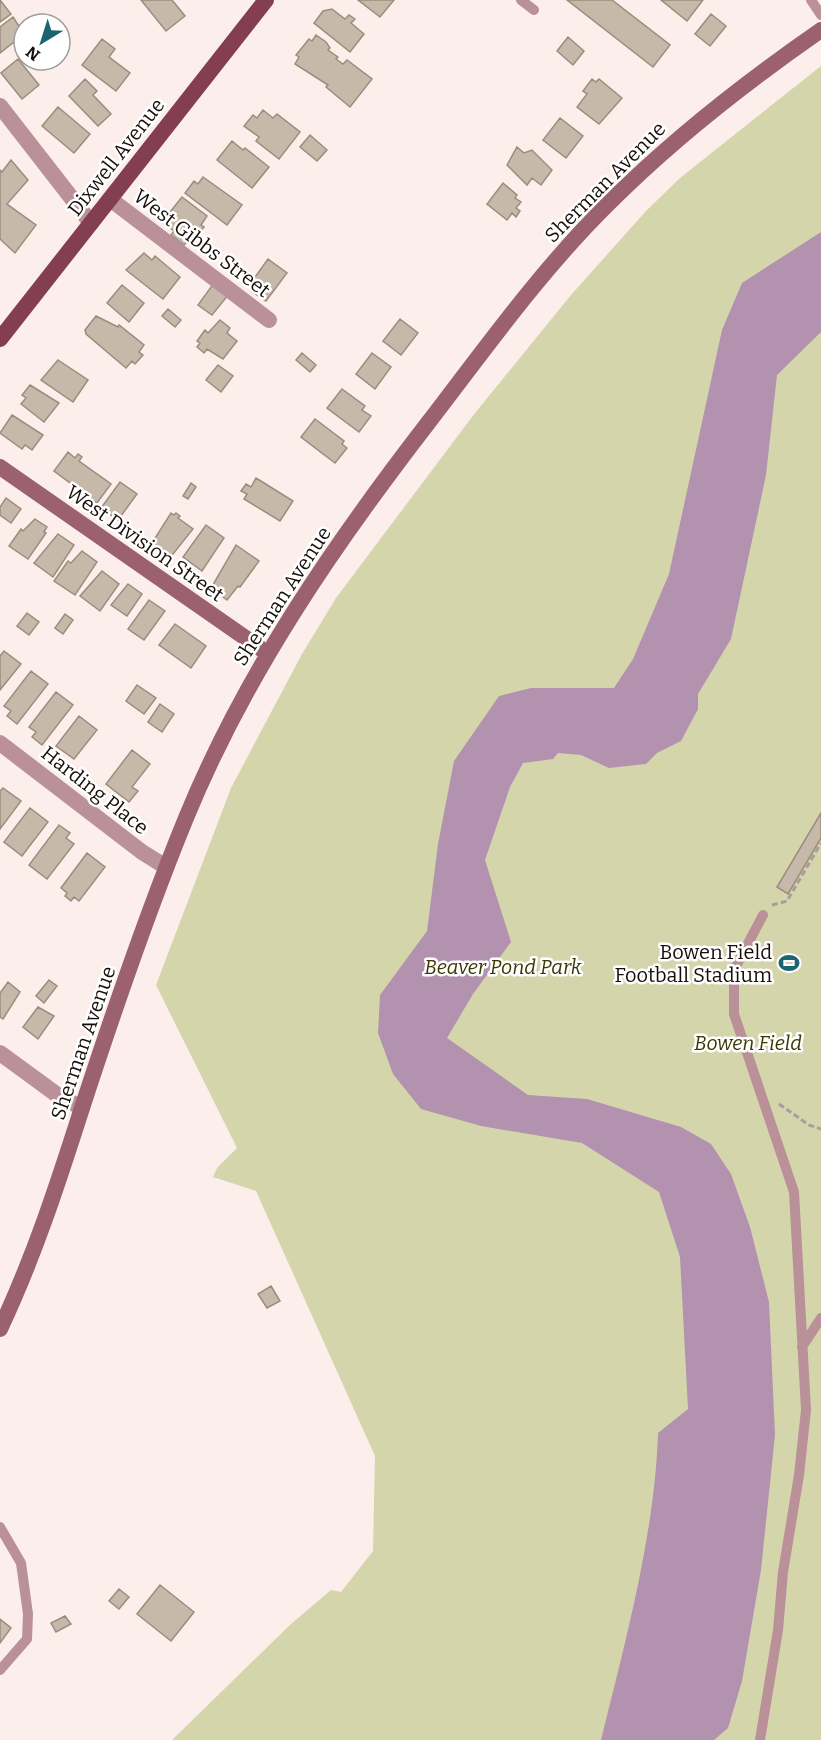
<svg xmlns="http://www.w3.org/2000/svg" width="821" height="1740" viewBox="0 0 821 1740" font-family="Bitter,serif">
	<rect width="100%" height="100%" fill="#fceeea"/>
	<path fill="#d5d5ac" d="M821,66V1740H172L291,1624L331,1590L341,1592L373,1551L375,1456L256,1191L213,1177L217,1168L237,1148L156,985L231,788L302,654L336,598L475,413L571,295L646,211L680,178Z"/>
	<path fill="#b292af" d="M821,232V332L777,375L766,475L731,639L698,694V709L681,741L657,753L646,764L609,768L581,755L558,753L553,759L523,763L510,787L485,860L511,942L473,994L447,1038L528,1095L587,1099L681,1127L711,1144L731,1174L750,1227L769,1302L775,1435L761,1570L742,1681L728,1728L714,1740H601C625,1643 655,1533 658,1433L688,1409L680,1257L659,1192L582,1143L481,1126L421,1109L393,1074L378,1033L380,995L427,931L438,844L454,761L499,696L531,688H614L633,659L669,574L722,330L742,283Z"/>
	<path fill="#c7b9a9" stroke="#9a8d7e" stroke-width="1.5" d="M0,0L11,14L0,22Z
		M141,0H172L185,16L166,31Z
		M358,0H394L380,17Z
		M567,0H612L670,45L653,67Z
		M661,0H703L687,21Z
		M332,9L345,19L349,15L355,19L351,23L364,34L350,52L314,23L323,11Z
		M711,14L726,26L710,46L695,34Z
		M46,15L57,24H39Z
		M13,17L24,34L0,53V27Z
		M316,35L326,42L330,48L328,50L338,57L336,59L343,64L347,60L372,79L350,107L326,87L328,85L295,64L299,57L296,55L309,39L312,41Z
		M568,37L584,51L573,65L557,51Z
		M102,39L115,49L109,57L130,73L116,91L82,65Z
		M18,59L39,85L22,99L1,73Z
		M85,79L97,91L93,95L111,114L98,126L69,96Z
		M592,79L596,82L599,79L622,98L599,124L577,107L587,94L583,91Z
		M58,107L90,134L74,153L42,126Z
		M263,110L273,118L277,114L300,132L279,159L256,141L259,137L244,126L253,115L257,118Z
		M560,118L583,136L566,158L543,140Z
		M310,135L327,150L317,161L300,147Z
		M232,141L243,150L245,148L269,167L252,188L217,160Z
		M517,147L524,153L532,150L552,170L541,185L532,178L527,185L507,165Z
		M11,160L28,180L7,204L36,225L15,253L0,239V170L2,172Z
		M203,177L242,205L227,225L185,193L194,181L198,184Z
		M503,183L517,195L515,198L521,202L516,208L520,211L516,217L512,213L507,220L487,204Z
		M182,197L207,216L201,225L204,227L194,240L191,237L184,245L171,235L174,231L162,222Z
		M144,253L152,260L155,256L180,277L163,299L126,270Z
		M268,259L287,273L266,301L251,291L254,287L250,284Z
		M214,283L229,294L212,315L198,305Z
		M122,285L144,303L129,322L107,303Z
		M168,309L181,320L175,327L162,316Z
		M96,316L118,327L119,325L144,345L139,352L143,355L135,364L132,361L126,368L86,334L85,330Z
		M400,319L418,333L401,355L383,341Z
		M220,320L230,328L227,333L237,341L223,359L207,349L204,353L197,347L200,343L197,341L205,330L208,333Z
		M302,353L316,365L310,372L296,360Z
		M372,353L391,367L375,389L356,374Z
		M58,360L88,380L73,402L41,380Z
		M218,365L233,376L221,392L206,380Z
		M30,385L59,403L44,422L21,404L26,398L22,395Z
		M342,389L365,406L362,410L371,416L359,432L327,408Z
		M12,415L43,435L32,450L25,445L22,449L0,433Z
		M315,419L344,441L342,444L347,448L335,463L301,437Z
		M68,452L75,458L78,454L82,457L79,461L111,484L97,503L54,471Z
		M256,478L293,501L280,521L244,499L247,494L241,491L246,484L251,487Z
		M120,482L137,494L118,520L101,508Z
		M191,483L196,487L188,499L183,496Z
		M6,498L21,509L11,523L0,515V507Z
		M171,513L174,515L176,513L180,516L178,518L193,529L169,559L150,546Z
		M35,519L47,527L44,532L46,533L28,559L9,546L21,529L23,531Z
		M206,525L224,538L202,571L183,557Z
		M58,534L74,545L53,577L34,563Z
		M236,545L259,561L240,587L238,586L227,600L211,588Z
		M82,551L97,562L75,595L54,581L68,561L71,563Z
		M102,571L119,584L100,611L80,596Z
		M128,584L142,594L127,616L111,605Z
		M149,600L165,611L144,640L128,629Z
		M27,613L39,622L29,635L17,626Z
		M65,614L73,620L63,634L55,628Z
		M175,624L206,646L191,668L159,645Z
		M4,651L21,664L0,690V656Z
		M31,671L48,684L17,724L7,716L11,711L4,706Z
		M137,685L156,698L144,714L126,701Z
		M56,692L73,705L42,745L32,737L36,732L29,727Z
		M160,704L174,714L162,732L148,722Z
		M79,716L97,730L74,759L56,746Z
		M132,750L150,764L132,787L138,791L129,802L106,784Z
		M3,788L21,801L0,829V791Z
		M30,808L48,822L22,856L4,842Z
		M821,813V838L788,894L777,887Z
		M59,825L70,833L66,838L74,844L47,879L29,865Z
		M87,853L105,867L79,901L74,897L71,901L65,896L67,893L61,888Z
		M49,980L57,986L44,1003L36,996Z
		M8,982L20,992L3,1019L0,1017V993Z
		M38,1007L54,1016L38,1039L23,1027Z
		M271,1286L280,1301L267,1308L258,1294Z
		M160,1585L194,1612L171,1641L137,1614Z
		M119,1589L129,1597L119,1609L109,1601Z
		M65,1616L71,1624L56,1632L51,1623Z
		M0,1619L11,1628L0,1643Z"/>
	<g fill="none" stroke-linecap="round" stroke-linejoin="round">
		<path stroke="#aa9e9b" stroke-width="3" stroke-dasharray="6 3" stroke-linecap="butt" d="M772,905L787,901L821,843
			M779,1104L809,1125L821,1129"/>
		<path stroke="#ba9099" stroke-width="10" d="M521,0L534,10
			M811,0L821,15
			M802,1347L821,1318
			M0,1527L21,1563L28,1614L27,1639L0,1670
			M760,1740L778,1630L783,1572L799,1475L806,1410L794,1192L734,1014V970L763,915"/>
		<path stroke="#ba9099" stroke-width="16" d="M0,106L91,223
			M110,199L269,320
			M0,743L142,852L166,867
			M0,1053L56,1094L82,1108"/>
		<path stroke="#9b616f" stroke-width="16" d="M0,467L267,653
			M0,1329C34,1257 58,1183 82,1108C114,1010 147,913 186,818C245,674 333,546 428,423C485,349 541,270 608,204C673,139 746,82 821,30"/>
		<path stroke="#843e51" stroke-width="16" d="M0,339L266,0"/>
	</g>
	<defs>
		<g id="stadium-bare" transform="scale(1.62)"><path d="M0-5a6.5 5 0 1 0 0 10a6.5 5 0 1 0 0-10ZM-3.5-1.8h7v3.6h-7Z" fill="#1b6571" stroke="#fff" stroke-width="2.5" paint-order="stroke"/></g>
	</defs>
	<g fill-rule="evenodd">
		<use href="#stadium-bare" x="789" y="963"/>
	</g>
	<g text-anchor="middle" stroke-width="5" stroke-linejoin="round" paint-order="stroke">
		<g font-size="20" fill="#150e0b" stroke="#fff">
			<text transform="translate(116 157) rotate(-52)" y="7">Dixwell Avenue</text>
			<text transform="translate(605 182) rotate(-45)" y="7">Sherman Avenue</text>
			<text transform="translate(202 243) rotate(37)" y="7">West Gibbs Street</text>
			<text transform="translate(145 543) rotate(35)" y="7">West Division Street</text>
			<text transform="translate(282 596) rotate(-57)" y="7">Sherman Avenue</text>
			<text transform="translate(95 790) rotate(38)" y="7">Harding Place</text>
			<text transform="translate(83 1043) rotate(-71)" y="7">Sherman Avenue</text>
		</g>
		<g font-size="20" fill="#150e0b" stroke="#fff" text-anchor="end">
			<text x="772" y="959">Bowen Field<tspan x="772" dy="23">Football Stadium</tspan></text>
		</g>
		<g font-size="20" font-style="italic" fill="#3a3804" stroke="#fff">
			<text x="503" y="974">Beaver Pond Park</text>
			<text x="748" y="1050">Bowen Field</text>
		</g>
	</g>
	<g transform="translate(42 42) rotate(218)"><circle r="28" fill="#ffffff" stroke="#a19f9d" stroke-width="1.5"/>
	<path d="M0-4.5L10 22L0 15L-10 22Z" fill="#1b6571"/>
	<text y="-9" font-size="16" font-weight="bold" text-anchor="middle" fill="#150e0b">N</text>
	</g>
</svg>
